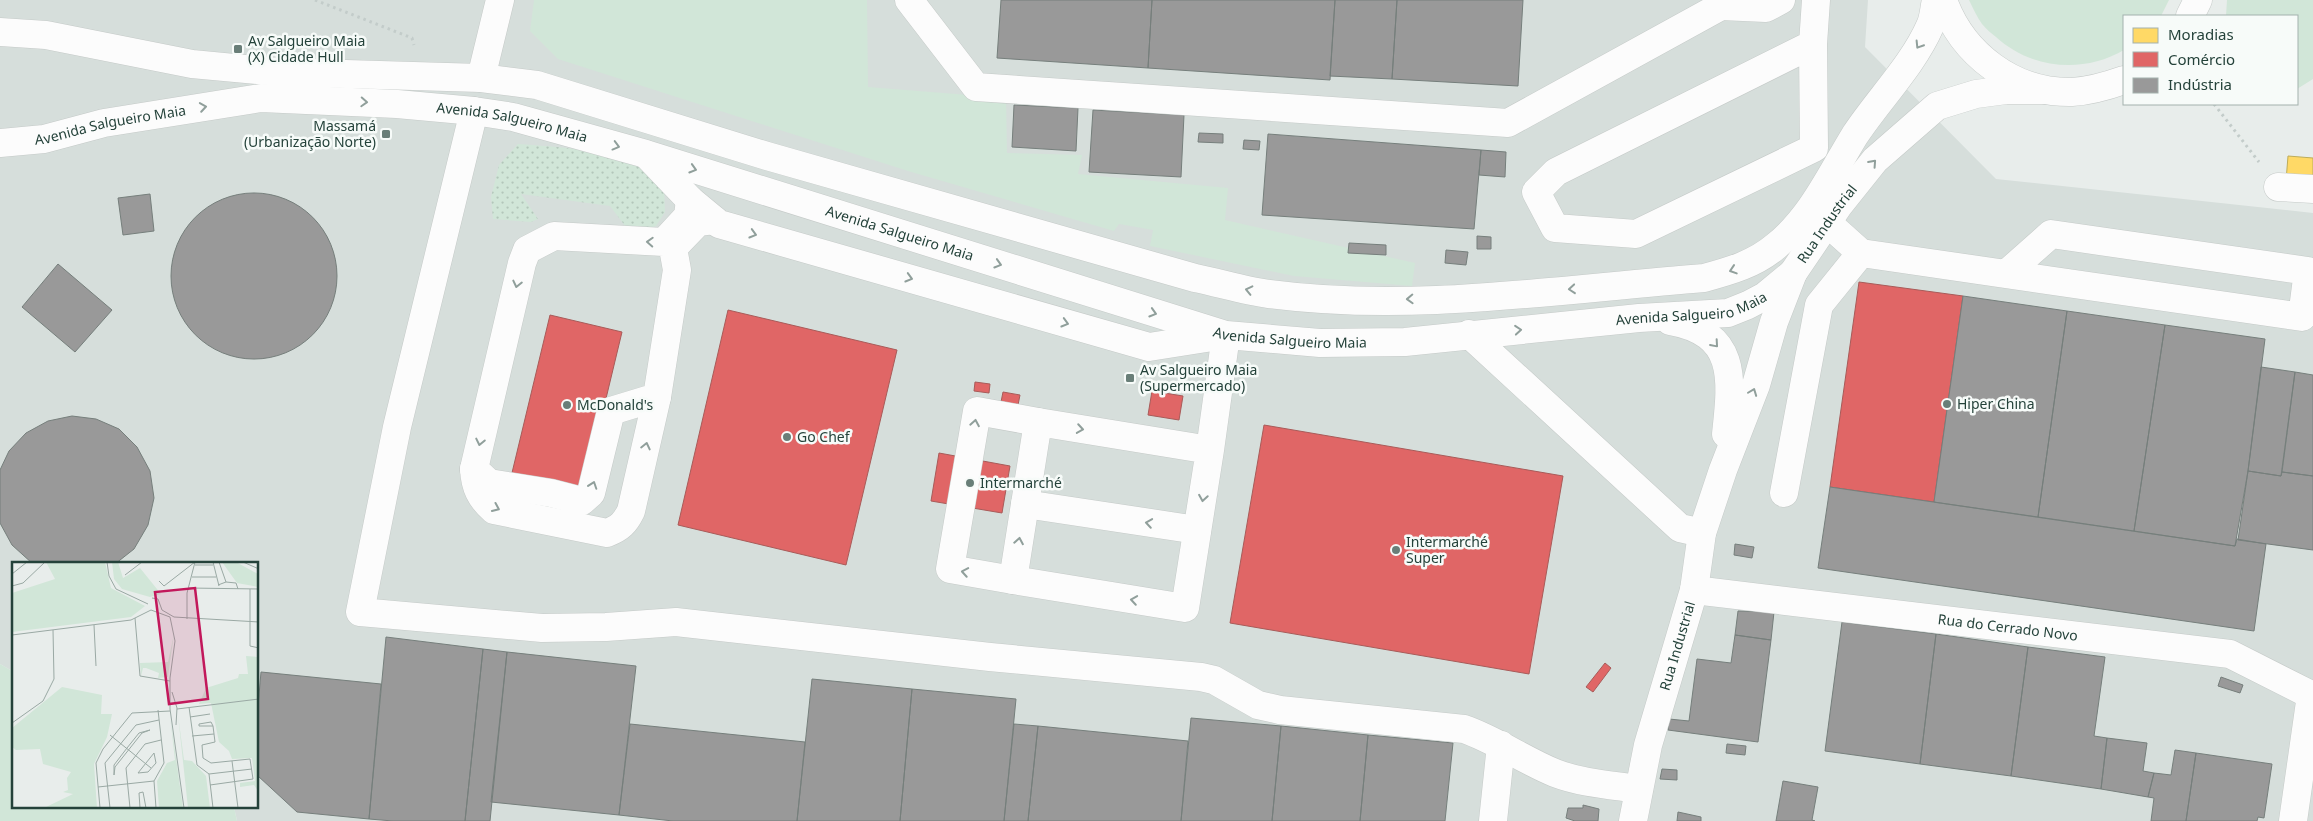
<svg xmlns="http://www.w3.org/2000/svg" width="2313" height="821" viewBox="0 0 2313 821" font-family="'Noto Sans',sans-serif">
	<defs>
		<pattern id="garden-dots" width="8" height="8" patternUnits="userSpaceOnUse" patternTransform="scale(1.25)"><rect width="8" height="8" fill="#d1e6d8"/><path d="M2 2h.1M6 6h.1" fill="none" stroke="#b3c6ba" stroke-width="1.8" stroke-linecap="round"/></pattern>
	</defs>
	<rect width="100%" height="100%" fill="#e8edeb"/>
	<path fill="#d6dedb" d="M0,0H1868L1865,47L1996,179L2313,213V821H237L234,807H258V564H14V672L0,664Z"/>
	<path fill="#d1e6d8" d="M534,0H867L868,87L1006,98L1007,153L1082,155L1078,174L1228,188L1225,220L1415,263L1412,286L1294,276L1150,246L1153,230L1119,224L1114,231L908,171L558,59L530,31Z
		M1969,0H2169L2161,16H2124V50C2083,74 2031,69 1996,37C1991,33 1986,29 1982,24C1977,17 1973,8 1969,0Z
		M2227,0H2313V79L2297,89V16H2226Z
		M0,664L14,672V807H234L237,821H0Z"/>
	<path fill="url(#garden-dots)" d="M518,144C558,147 603,149 640,166C649,170 657,180 664,186L665,212L656,226L642,230L626,227L610,206L521,194L538,219L531,222L493,219L491,197L499,165Z"/>
	<path fill="#ffd966" stroke="#bdac59" d="M2288,156L2313,158V184L2286,181Z"/>
	<path fill="#e06666" stroke="#a85b59" d="M1859,282L1963,296L1934,502L1830,487Z
		M728,310L897,350L846,565L678,525Z
		M550,315L622,332L583,494L511,477Z
		M975,382L990,384L989,393L974,391Z
		M1152,391L1183,396L1179,420L1148,415Z
		M1003,392L1020,395L1018,405L1001,402Z
		M1264,425L1563,476L1529,674L1230,623Z
		M939,453L1010,466L1002,513L931,501Z
		M1605,663L1611,668L1593,692L1586,687Z"/>
	<path fill="#999" stroke="#767f7c" d="M1001,0H1152L1148,68L997,58Z
		M1152,0H1335L1330,80L1148,68Z
		M1335,0H1397L1392,79L1330,76Z
		M1397,0H1523L1518,86L1392,79Z
		M1014,105L1078,108L1076,151L1012,147Z
		M1093,110L1184,115L1181,177L1089,172Z
		M1199,133L1223,134V143L1198,142Z
		M1268,134L1481,150L1474,229L1262,215Z
		M1244,140L1260,141L1259,150L1243,149Z
		M1481,150L1506,152L1505,177L1479,175Z
		M171 276a83 83 0 1 1 166 0a83 83 0 1 1-166 0Z
		M150,194L154,231L123,235L118,198Z
		M1477,236L1491,237V249H1477Z
		M1349,243L1386,245V255L1348,253Z
		M1446,250L1468,252L1466,265L1445,263Z
		M58,264L112,310L75,352L22,307Z
		M1963,296L2067,311L2038,517L1934,502Z
		M2067,311L2165,325L2134,531L2038,517Z
		M2165,325L2265,339L2248,471L2235,546L2134,531Z
		M2261,367L2295,372L2281,476L2248,471Z
		M2295,372L2313,375V476L2282,472Z
		M72,416L96,419L119,429L137,447L150,471L154,498L148,525L134,549L115,564H33L12,545L0,523V470L9,451L26,433L48,421Z
		M2248,471L2281,476L2282,472L2313,476V550L2238,540Z
		M1830,487L2235,546L2237,539L2266,544L2254,631L1818,568Z
		M1735,544L1754,547L1752,558L1734,555Z
		M1738,611L1774,612L1771,640L1735,635Z
		M1842,622L1936,634L1920,764L1825,751Z
		M1936,634L2028,647L2011,776L1920,764Z
		M1735,635L1771,640L1758,742L1668,730L1669,719L1689,721L1697,659L1731,663Z
		M386,637L483,649L465,821H393L369,819Z
		M2028,647L2105,657L2094,736L2107,738L2101,789L2011,776Z
		M483,649L507,652L490,821H465Z
		M507,652L636,666L619,815L491,802Z
		M261,672L381,684L369,819L297,812L258,776V707Z
		M2221,677L2243,685L2240,693L2218,686Z
		M812,679L912,689L900,821H797Z
		M912,689L1016,699L1004,821H900Z
		M1191,718L1281,726L1272,821H1181Z
		M630,724L805,742L797,821H673L619,815Z
		M1014,724L1038,726L1028,821H1004Z
		M1038,726L1188,741L1181,821H1028Z
		M1281,726L1368,735L1360,821H1272Z
		M1368,735L1453,743L1445,821H1360Z
		M2107,738L2147,743L2143,771L2154,773L2148,797L2101,789Z
		M1727,744L1746,746L1745,755L1726,753Z
		M2175,750L2196,753L2186,821H2151L2154,798L2148,797L2154,773L2171,775Z
		M2196,753L2272,764L2264,818L2258,817L2257,821H2186Z
		M1662,769L1677,770V780L1660,779Z
		M1783,781L1818,787L1812,820L1815,821H1776Z
		M1583,805L1599,809L1598,821H1575L1566,818L1568,808H1583Z
		M1678,812L1701,817V821H1677Z"/>
	<g fill="none" stroke-linecap="round" stroke-linejoin="round">
		<g stroke="#c5cac8" stroke-width="29">
			<g id="minor">
				<path d="M909,0L976,87L1508,123L1721,6"/>
				<path d="M1722,0L1721,6L1766,8L1781,0"/>
				<path d="M1943,0C1962,54 2013,93 2072,92C2090,91 2107,86 2124,80"/>
				<path d="M2190,16L2198,0"/>
				<path d="M0,32L46,35L192,64L278,72L481,78L537,85L767,156L1195,278C1220,283 1245,291 1269,294C1413,313 1560,289 1704,278C1730,271 1755,264 1776,246C1812,217 1831,174 1855,135C1878,100 1913,65 1930,26C1934,18 1934,8 1936,0"/>
				<path d="M1813,44L1556,172L1536,192L1555,228L1636,234L1814,148L1813,44L1816,0"/>
				<path d="M481,78L500,0"/>
				<path d="M474,111L397,427L360,612L542,628L606,627L676,622L990,657L1201,677L1214,680L1258,705L1280,710L1464,729C1496,740 1523,760 1555,773C1581,783 1610,785 1638,789"/>
				<path id="s1" d="M0,143L44,139L104,123L261,98L397,104L474,111L513,117L646,154L1226,335L1320,343L1405,342L1639,318L1728,313L1748,305L1765,296L1793,273"/>
				<path d="M647,155L690,200L719,224L1149,347L1219,336"/>
				<path d="M2278,187L2313,189"/>
				<path d="M690,200L688,216L664,242L554,236L527,250L522,263L474,469L489,483L551,493L582,501L591,493L611,411L657,397L677,270L673,248L698,222L714,220"/>
				<path d="M1813,210L1861,253L2302,317L2308,271L2051,234L2006,274"/>
				<path d="M1670,321C1738,333 1732,379 1726,434"/>
				<path d="M1469,334L1680,528L1702,533"/>
				<path d="M1210,450L1038,422L1013,580L1185,608L1210,450L1226,335"/>
				<path d="M474,469C475,487 480,498 494,510L607,533C620,528 625,523 631,511L657,397"/>
				<path d="M1784,493L1819,305L1861,253"/>
				<path d="M1025,504L1197,530"/>
				<path d="M1013,580L950,569L977,411L1038,422"/>
				<path id="s2" d="M1694,590L2230,654L2313,696"/>
				<path d="M1493,821L1501,745"/>
				<path id="s3" d="M1633,821L1648,745L1694,590L1702,533L1723,470L1756,385L1774,322L1793,273L1839,205L1875,160L1937,106L1976,94L2006,90H2044"/>
				<path d="M2293,821L2311,695"/>
			</g>
		</g>
		<path stroke="#c3ccca" stroke-width="3" stroke-dasharray="2.5 4" stroke-linecap="butt" d="M315,0L412,38L414,45
			M2214,104L2259,162"/>
		<use href="#minor" stroke="#fcfcfc" stroke-width="28"/>
	</g>
	<defs><path id="oneway-chevron" d="M-2-3.5L2.5 0L-2 3.5" fill="none" stroke-width="1.6" stroke-linecap="round" stroke-linejoin="round" transform="scale(1.25)"/></defs>
	<g stroke="#909f9b">
		<use href="#oneway-chevron" transform="translate(1919 45) rotate(122)"/>
		<use href="#oneway-chevron" transform="translate(364 102) rotate(3)"/>
		<use href="#oneway-chevron" transform="translate(203 107) rotate(-9)"/>
		<use href="#oneway-chevron" transform="translate(616 146) rotate(15)"/>
		<use href="#oneway-chevron" transform="translate(1873 163) rotate(-48)"/>
		<use href="#oneway-chevron" transform="translate(693 169) rotate(17)"/>
		<use href="#oneway-chevron" transform="translate(753 234) rotate(16)"/>
		<use href="#oneway-chevron" transform="translate(650 242) rotate(-177)"/>
		<use href="#oneway-chevron" transform="translate(998 264) rotate(17)"/>
		<use href="#oneway-chevron" transform="translate(1733 270) rotate(162)"/>
		<use href="#oneway-chevron" transform="translate(909 278) rotate(16)"/>
		<use href="#oneway-chevron" transform="translate(517 284) rotate(103)"/>
		<use href="#oneway-chevron" transform="translate(1572 289) rotate(175)"/>
		<use href="#oneway-chevron" transform="translate(1249 290) rotate(-167)"/>
		<use href="#oneway-chevron" transform="translate(1410 299) rotate(178)"/>
		<use href="#oneway-chevron" transform="translate(1153 313) rotate(17)"/>
		<use href="#oneway-chevron" transform="translate(1065 323) rotate(16)"/>
		<use href="#oneway-chevron" transform="translate(1518 330) rotate(-5)"/>
		<use href="#oneway-chevron" transform="translate(1715 344) rotate(49)"/>
		<use href="#oneway-chevron" transform="translate(1753 392) rotate(-69)"/>
		<use href="#oneway-chevron" transform="translate(975 423) rotate(-80)"/>
		<use href="#oneway-chevron" transform="translate(1080 429) rotate(9)"/>
		<use href="#oneway-chevron" transform="translate(480 442) rotate(102)"/>
		<use href="#oneway-chevron" transform="translate(646 446) rotate(-77)"/>
		<use href="#oneway-chevron" transform="translate(593 485) rotate(-71)"/>
		<use href="#oneway-chevron" transform="translate(1203 498) rotate(99)"/>
		<use href="#oneway-chevron" transform="translate(496 508) rotate(24)"/>
		<use href="#oneway-chevron" transform="translate(1149 523) rotate(-171)"/>
		<use href="#oneway-chevron" transform="translate(1019 541) rotate(-80)"/>
		<use href="#oneway-chevron" transform="translate(965 572) rotate(-170)"/>
		<use href="#oneway-chevron" transform="translate(1134 600) rotate(-171)"/>
	</g>
	<g fill="#697e78" stroke="#f7fbf9" stroke-width="2">
		<rect x="233" y="44" width="10" height="10" rx="2.5"/>
		<rect x="381" y="129" width="10" height="10" rx="2.5"/>
		<rect x="1125" y="373" width="10" height="10" rx="2.5"/>
		<circle cx="1947" cy="404" r="5"/>
		<circle cx="567" cy="405" r="5"/>
		<circle cx="787" cy="437" r="5"/>
		<circle cx="970" cy="483" r="5"/>
		<circle cx="1396" cy="550" r="5"/>
	</g>
	<g text-anchor="middle" stroke-width="5" stroke-linejoin="round" paint-order="stroke">
		<g font-size="14" fill="#24423a" stroke="#f7fbf9" text-anchor="start">
			<text x="248" y="46">Av Salgueiro Maia<tspan x="248" dy="16">(X) Cidade Hull</tspan></text>
			<text x="376" y="131" text-anchor="end">Massamá<tspan x="376" dy="16">(Urbanização Norte)</tspan></text>
			<text x="1140" y="375">Av Salgueiro Maia<tspan x="1140" dy="16">(Supermercado)</tspan></text>
			<text x="1957" y="409">Hiper China</text>
			<text x="577" y="410">McDonald's</text>
			<text x="797" y="442">Go Chef</text>
			<text x="980" y="488">Intermarché</text>
			<text x="1406" y="547">Intermarché<tspan x="1406" dy="16">Super</tspan></text>
		</g>
		<g font-size="14" fill="#24423a" stroke="#f7fbf9">
			<text dy="5" stroke="none"><textPath href="#s1" startOffset="518">Avenida Salgueiro Maia</textPath></text>
			<text dy="5" stroke="none"><textPath href="#s1" startOffset="112">Avenida Salgueiro Maia</textPath></text>
			<text dy="5" stroke="none"><textPath href="#s3" startOffset="632">Rua Industrial</textPath></text>
			<text dy="5" stroke="none"><textPath href="#s1" startOffset="922">Avenida Salgueiro Maia</textPath></text>
			<text dy="5" stroke="none"><textPath href="#s1" startOffset="1732">Avenida Salgueiro Maia</textPath></text>
			<text dy="5" stroke="none"><textPath href="#s1" startOffset="1328">Avenida Salgueiro Maia</textPath></text>
			<text dy="5" stroke="none"><textPath href="#s2" startOffset="316">Rua do Cerrado Novo</textPath></text>
			<text dy="5" stroke="none"><textPath href="#s3" startOffset="181">Rua Industrial</textPath></text>
		</g>
	</g>
	<g transform="translate(12 562)">
		<rect width="246" height="246" fill="#e8edeb"/>
		<path d="M34,0H93L99,26L133,44L119,55L0,70V31L43,17ZM100,0H106L111,16L128,6L149,32L138,35L110,27L102,17ZM210,0H224L246,12V25L225,21ZM162,72L156,115L146,116L147,111L134,106H131L129,114L128,101L156,100ZM234,94L246,95V229L242,223L228,225V221L243,219L240,196L220,197L217,189L207,180L199,141L187,142L194,126L226,116L227,112H236ZM50,125L90,133L89,152H100L95,175L82,202L85,246H32L61,232L51,230L56,228L55,216L59,210L31,202L28,187L4,188L0,185V166Z" fill="#d1e6d8"/>
		<path d="M166,153L172,198L180,199L194,214L198,246H176ZM158,154L171,246H147L145,219L155,201L163,198Z" fill="#d1e6d8"/>
		<path fill="none" stroke="#9aa9a4" stroke-width="1" d="M95,0L97,14L104,27L136,42M201,0L207,24M231,0L247,7M183,3H201M0,12L15,0M113,13L130,0M180,15H204M147,19L152,24L183,0M214,20L224,21L226,27M206,23L214,20L207,0M0,24L11,21L33,0M177,26L247,27M238,27V84L247,86M140,36L146,37L150,48L162,55L247,60M123,56L128,114L158,119M175,57V31L183,0M82,63L84,104M0,73L119,58L139,48L158,55L163,79L158,116V147L172,246M160,130L165,146L164,163M177,145L185,203L197,212L240,207M165,147L247,137M178,155L198,152M199,160L201,164H187V162ZM0,161L31,139L42,117L41,68M138,168L130,171L103,205L102,213V203L115,186L127,171ZM98,173L139,206M180,174L202,172M142,191L144,201L136,210L126,211ZM220,199L226,246M197,212L201,246M198,223L241,217L238,197L199,201L191,196L190,183L203,180L201,164M86,225L142,219M88,246L84,201L91,187L120,151L158,149M98,246L93,201L124,163L147,158M118,246L114,206L133,182L149,178M128,246L127,231L131,230L134,246M144,246L142,219L152,201L146,148"/>
		<path fill="#c2185b" fill-opacity="0.15" stroke="#c2185b" stroke-width="2.5" d="M183,26L196,137L157,142L143,30Z"/>
		<rect width="246" height="246" fill="none" stroke="#24423a" stroke-width="2.5"/>
	</g>
	<rect x="2123" y="15" width="175" height="90" fill="#f7fbf9" stroke="#a3b1ad"/>
	<rect x="2133" y="28" width="25" height="15" fill="#ffd966" stroke="#a3b1ad"/>
	<text x="2168" y="40" font-size="15" fill="#24423a">Moradias</text>
	<rect x="2133" y="52" width="25" height="15" fill="#e06666" stroke="#a3b1ad"/>
	<text x="2168" y="65" font-size="15" fill="#24423a">Comércio</text>
	<rect x="2133" y="78" width="25" height="15" fill="#999999" stroke="#a3b1ad"/>
	<text x="2168" y="90" font-size="15" fill="#24423a">Indústria</text>
</svg>
